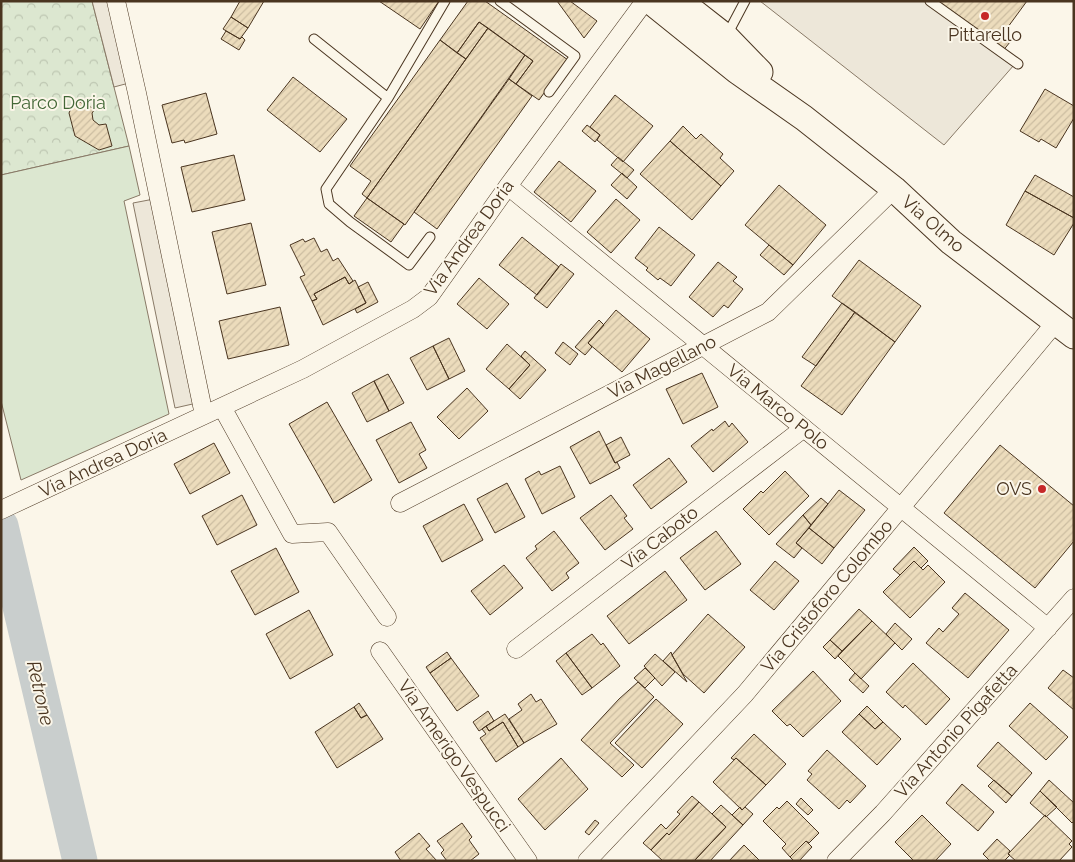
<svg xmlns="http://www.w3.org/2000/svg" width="1075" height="862" viewBox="0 0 1075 862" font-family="Raleway,sans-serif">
	<defs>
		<pattern id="park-crowns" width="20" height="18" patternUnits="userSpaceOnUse" patternTransform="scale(1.25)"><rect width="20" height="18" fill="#dce7d0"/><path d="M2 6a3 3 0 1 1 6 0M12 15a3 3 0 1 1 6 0" fill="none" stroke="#bec7b2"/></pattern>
		<pattern id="building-hatch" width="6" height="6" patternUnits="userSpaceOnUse" patternTransform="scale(1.25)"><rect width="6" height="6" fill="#ecdcbc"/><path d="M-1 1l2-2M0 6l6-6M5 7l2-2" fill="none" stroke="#ccbda1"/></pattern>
	</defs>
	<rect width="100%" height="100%" fill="#fbf6e9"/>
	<path fill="url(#park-crowns)" stroke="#887966" d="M1,1H92L129,146L1,175Z"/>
	<path fill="#dce7d0" stroke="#887966" d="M129,146L140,195L124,201L169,414L21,480L1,401V175Z"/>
	<path fill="#ede7d9" stroke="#887966" d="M92,1H109L129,83L114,87Z
		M760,1H925L1014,65L944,145Z
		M154,199L197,403L175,408L133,203Z"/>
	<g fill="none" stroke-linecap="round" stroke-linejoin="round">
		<path stroke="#c9cecd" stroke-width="35" d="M1,526L80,861"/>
	</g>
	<path fill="url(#building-hatch)" stroke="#4a3520" d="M240,1H264L248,28L231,17Z
		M379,1H439L420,29Z
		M468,1H485L568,60L539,100L516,84L533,61L479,22L457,53L440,40Z
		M557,1H570L597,21L584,38Z
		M933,1H1027L1005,31L1014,37L1002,52Z
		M231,17L248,28L240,39L223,29Z
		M479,22L488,28L466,59L457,53Z
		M488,28L525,55L405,225L367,198Z
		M226,31L240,39L242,37L245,40L239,50L221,39Z
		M440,40L466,59L367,198L362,194L371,181L350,166Z
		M525,55L533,61L516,84L509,79Z
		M293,77L347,119L320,152L267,110Z
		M509,79L532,96L437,229L414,212Z
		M1045,89L1074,106V118L1056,148L1041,139L1039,142L1020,131Z
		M206,93L217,134L185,143L184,140L172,143L162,105Z
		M615,95L653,126L623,162L597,140L600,135L590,127Z
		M75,100L95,109L92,113L93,120L99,125L106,124L112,146L99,150L75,136L69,113Z
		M587,125L600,135L595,142L582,131Z
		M683,126L696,139L701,134L723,154L720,158L734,171L721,186L670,141Z
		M670,141L721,186L692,220L640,174Z
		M234,155L245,200L192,212L181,167Z
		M618,157L634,170L627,178L611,165Z
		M559,161L596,191L571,222L534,192Z
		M622,173L637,187L627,199L611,185Z
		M1035,175L1074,197V218L1025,191Z
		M779,185L826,225L793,265L745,225Z
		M1025,191L1074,218V223L1054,255L1006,225Z
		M367,198L404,224L391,242L354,216Z
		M616,199L640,220L611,253L587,232Z
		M251,223L266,285L227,294L212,232Z
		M659,227L695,255L671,286L660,278L658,280L646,270L648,268L635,258Z
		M522,237L559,267L537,295L499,265Z
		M314,238L321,252L327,249L333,261L338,258L353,281L349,284L345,277L314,294L317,299L312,301L300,277L305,275L290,245L303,239L305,242Z
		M769,245L793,265L784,275L760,255Z
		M859,260L921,306L895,342L832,296Z
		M718,262L737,277L733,281L743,289L728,308L724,305L713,317L689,297Z
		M561,264L574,274L547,308L534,298Z
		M345,277L349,284L355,280L366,303L323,325L312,301L317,299L314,294Z
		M479,278L509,304L487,329L457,304Z
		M368,282L378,302L357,313L355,309L366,303L358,287Z
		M842,303L855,312L816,366L802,357Z
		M280,307L289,345L228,359L219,321Z
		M616,310L650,339L622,372L588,343Z
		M855,312L895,342L842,415L801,386Z
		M599,320L604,325L588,343L592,347L585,355L575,347Z
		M449,338L465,371L449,379L433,346Z
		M563,342L578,354L570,365L555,353Z
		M507,344L530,365L509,389L486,369Z
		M433,346L449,379L427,390L410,358Z
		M525,351L546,370L520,399L509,389L530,365L521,356Z
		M702,373L718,407L683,424L666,389Z
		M388,374L404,403L389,411L374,381Z
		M374,381L389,411L367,422L352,393Z
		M467,388L488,411L459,439L437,417Z
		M327,402L372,480L334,503L289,424Z
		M725,421L729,427L732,423L748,442L713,472L691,446L712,429L713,431Z
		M411,422L426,450L419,454L427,468L399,483L376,440Z
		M599,431L615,463L617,462L620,468L590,484L570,447Z
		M621,437L630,455L615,463L606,445Z
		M214,443L230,473L190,494L174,464Z
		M1000,445L1074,506V541L1035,588L944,513Z
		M669,458L687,482L651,509L633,485Z
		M560,466L575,497L542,514L525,479L539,471L541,475Z
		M785,471L809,496L769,535L743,509L761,491L763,493Z
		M507,483L525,517L495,533L477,499Z
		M839,490L865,510L834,548L809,528Z
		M242,495L257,525L217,545L202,516Z
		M611,495L627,516L624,518L633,529L605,550L580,518Z
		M821,498L828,504L811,525L803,515Z
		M464,504L483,540L442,562L423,526Z
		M803,515L811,525L796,543L802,548L794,558L776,544Z
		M809,528L834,548L822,564L796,543Z
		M554,531L579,563L566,573L569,578L552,591L526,558L537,549L535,546Z
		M716,531L741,564L705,590L680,558Z
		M914,547L928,561L921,568L914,561L900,575L893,569Z
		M276,548L299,592L255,615L231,571Z
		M775,561L799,581L774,610L750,590Z
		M914,561L923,570L928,565L945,582L910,618L883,592Z
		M504,565L523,588L490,615L471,591Z
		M665,571L687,600L629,644L607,616Z
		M965,593L1009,630L968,678L926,643L939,628L943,632L959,614L952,608Z
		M859,609L872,621L842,651L830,640Z
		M309,610L333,655L290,679L266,634Z
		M708,614L745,647L704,693L683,674L672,655Z
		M872,621L895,643L861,679L838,656Z
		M895,623L912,639L902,650L886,634Z
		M592,634L601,645L603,643L620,666L592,688L566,653Z
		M830,640L842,651L835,659L823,647Z
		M447,652L451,658L430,673L426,667Z
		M671,652L672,655L687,682L663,661Z
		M566,653L592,688L582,695L556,661Z
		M655,654L675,672L662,686L644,666Z
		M451,658L479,696L457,711L430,673Z
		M913,663L950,699L926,725L905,705L903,708L886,692Z
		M645,668L655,678L645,688L634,678Z
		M1063,670L1074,678V710L1048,688Z
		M813,671L841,701L803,737L790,724L787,726L772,711Z
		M855,673L869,686L863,693L849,680Z
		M638,682L654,697L610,743L634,765L622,777L581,740L619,699Z
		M531,694L536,702L541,699L557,724L524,743L509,719L522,710L518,704Z
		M656,699L683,724L642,768L615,743Z
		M359,703L367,715L361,718L354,707Z
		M1030,703L1068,737L1046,760L1009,726Z
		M867,706L883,722L875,729L859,714Z
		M354,707L361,718L367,715L383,739L337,768L315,732Z
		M488,711L494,721L479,731L473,722Z
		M505,714L524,743L518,747L503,722L489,731L486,726Z
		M859,714L875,729L883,722L901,739L877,765L842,732Z
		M503,722L518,747L496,762L480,738L486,734L482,729L486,726L489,731Z
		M754,734L786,764L766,785L736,758L734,760L731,758Z
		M998,742L1032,773L1012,796L977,766Z
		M827,750L866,786L850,803L847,800L839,809L807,780L812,774L808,771Z
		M561,758L588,789L545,830L518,799Z
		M736,758L766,785L742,810L713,782Z
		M994,780L1012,796L1006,803L988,786Z
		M1049,780L1074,803V821L1072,823L1040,791Z
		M962,784L994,812L978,831L946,803Z
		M1040,791L1057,807L1046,817L1030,803Z
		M692,796L699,802L669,835L667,833L651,850L643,843L661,824L666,829L680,814L677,812Z
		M801,798L813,810L808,815L796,804Z
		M787,801L819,833L809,843L806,841L790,857L782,848L786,844L763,821L777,807L779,809Z
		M699,802L726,827L694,861H663L651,850L667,833L669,835Z
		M721,805L743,825L710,861H694L726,827L712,814Z
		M740,807L742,810L745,807L753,814L743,825L732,815Z
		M922,815L951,844L935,861H914L895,842Z
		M1045,815L1072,841L1069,844L1072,847L1059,861H1016L1008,854Z
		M595,820L599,823L589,835L585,832Z
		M462,823L472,837L469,840L479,854L470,861H447L441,853L444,850L437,841Z
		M419,833L430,846L426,849L437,861H401L395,852Z
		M997,839L1010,851L1008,854L1010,855L1004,861H990L983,854Z
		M806,841L812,847L799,861H794L790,857Z
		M744,845L760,861H729Z"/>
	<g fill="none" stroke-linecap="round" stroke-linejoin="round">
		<g stroke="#4a3520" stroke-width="11">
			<path id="lane" d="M500,1L575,56L549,92
				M930,1L1018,64
				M727,35L745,1
				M314,39L388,98L445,1
				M388,98L326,189L329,204L350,222L409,265L430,237"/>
		</g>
		<g stroke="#4a3520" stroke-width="19">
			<path id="street" d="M116,1L137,93L204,415
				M508,186L1048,628
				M222,407L292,534L328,532L387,617
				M400,503L768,312L894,189
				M1,510L303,369L413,309L429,297L508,186L645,1
				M516,649L804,428
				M380,651L528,861
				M587,861L745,694L1056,322
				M836,861L883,813L1074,598"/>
		</g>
		<g stroke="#4a3520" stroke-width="27">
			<path id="secondary" d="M650,1L737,71L804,118L894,189L951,242L1074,336
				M680,1L726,37L760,72"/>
		</g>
		<use href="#lane" stroke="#fbf6e9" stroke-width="9"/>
		<use href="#street" stroke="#fbf6e9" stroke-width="18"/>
		<use href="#secondary" stroke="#fbf6e9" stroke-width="25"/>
	</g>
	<g fill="#c62828" stroke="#fbf6e9" stroke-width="2">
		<circle cx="985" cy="16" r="5"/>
		<circle cx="1042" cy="489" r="5"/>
	</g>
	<g text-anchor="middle" stroke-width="4" stroke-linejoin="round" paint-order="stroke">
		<g font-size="18" fill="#4a3520" stroke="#fbf6e9">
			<text x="985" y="41">Pittarello</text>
			<text x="1032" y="495" text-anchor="end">OVS</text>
		</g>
		<g font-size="18" fill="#436837" stroke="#fbf6e9">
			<text x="58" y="109">Parco Doria</text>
		</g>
		<g font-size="18" fill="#4a3520" stroke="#fbf6e9">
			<text transform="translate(933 224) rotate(41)" y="6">Via Olmo</text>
			<text transform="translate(469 238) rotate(-54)" y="6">Via Andrea Doria</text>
			<text transform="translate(662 367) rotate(-27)" y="6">Via Magellano</text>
			<text transform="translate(778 407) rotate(39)" y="6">Via Marco Polo</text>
			<text transform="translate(103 463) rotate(-25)" y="6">Via Andrea Doria</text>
			<text transform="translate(660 538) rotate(-38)" y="6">Via Caboto</text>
			<text transform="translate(827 596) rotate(-50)" y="6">Via Cristoforo Colombo</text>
			<text transform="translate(956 731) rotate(-48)" y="6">Via Antonio Pigafetta</text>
			<text transform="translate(454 756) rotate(55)" y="6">Via Amerigo Vespucci</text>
		</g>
		<g font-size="19" font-style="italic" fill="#4a3520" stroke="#fbf6e9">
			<text transform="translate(41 693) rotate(77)" y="7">Retrone</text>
		</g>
	</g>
	<rect width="1075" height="862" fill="none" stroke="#4a3520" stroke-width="5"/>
</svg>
